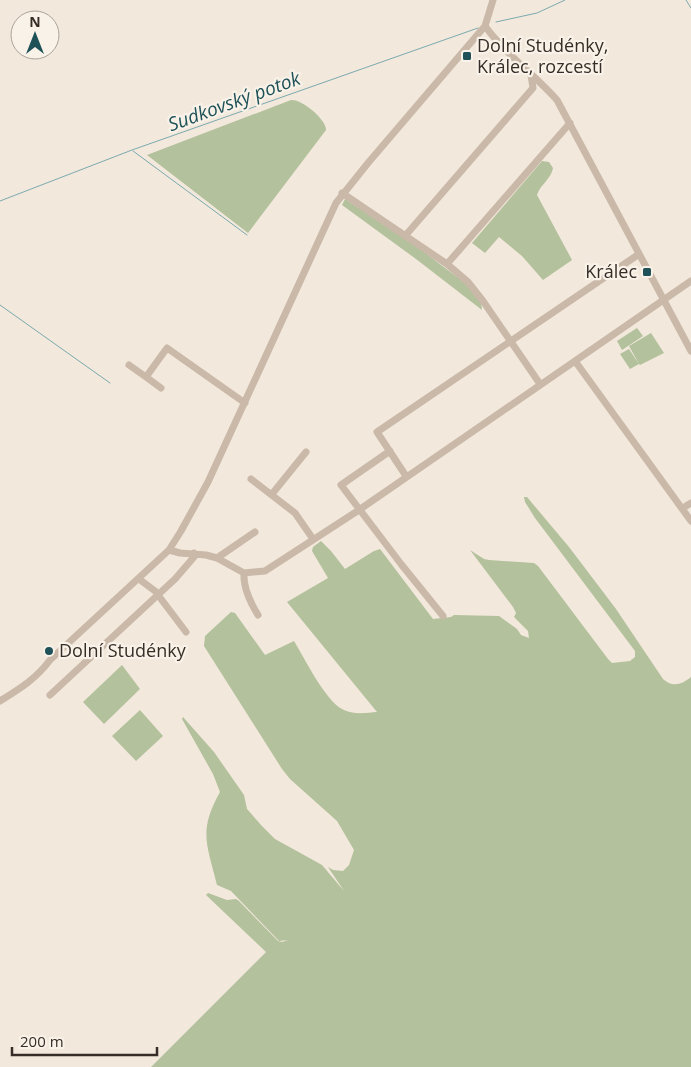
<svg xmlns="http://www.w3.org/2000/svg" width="691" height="1067" viewBox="0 0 691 1067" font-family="'Open Sans',sans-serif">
	<rect width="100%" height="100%" fill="#f2e8dc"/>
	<path fill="#b3c19c" d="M291,100C302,99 327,120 326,130L248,233L147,155Z
		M542,161L549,162L553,168C551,179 540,185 537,195L572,260L543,280L522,256L499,237L485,253L472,243Z
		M345,199L420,249L465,283L481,303L482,310L416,259L342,205Z
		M637,328L643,336L622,350L617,341Z
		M651,333L664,353L640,365L639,364L630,369L620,354L629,349L639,364L629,346Z
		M524,497H527L569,547L616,609L663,679C672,688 683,684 691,677V1067H151L266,952L206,895L208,893L227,900L236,899L239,901L278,941L282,942L288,940L279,941L231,891L217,885C207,844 198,831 220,792L213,774L182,719L183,717L214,752L244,795L247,809L261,825L275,839L322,865L344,891L328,867L333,870L343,871L349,865L354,850L337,821L290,779L282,769L204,646L205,636L231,612L235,613L265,655L294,641C305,659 325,700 342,709C352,715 366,713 377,712L287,602L328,578L312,551L313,547L321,541L331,551L345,569L374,551L380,549L433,619L451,617L454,615L499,616L517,629L521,635L529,638L528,631L514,617L516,613L513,607L470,550L484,559L489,560L534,563L538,566L608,659L612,663L630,661L635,657V651L535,518L525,502Z
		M122,665L140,689L104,724L83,702Z
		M140,710L163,736L136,761L112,736Z"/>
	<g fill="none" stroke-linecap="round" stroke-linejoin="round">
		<path stroke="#7baaaf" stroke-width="1" d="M686,0L691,8
			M496,22L537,13L565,0
			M133,151L247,235
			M0,201L132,150L478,28
			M0,305L110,383"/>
		<path stroke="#cab9a8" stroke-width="7" d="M485,26C506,55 534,74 557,100L691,351
			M342,193L447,264L468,282L483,301L540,384
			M405,236L533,88L531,75
			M447,264L570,123
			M575,361L691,521
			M129,365L146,377L167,348L245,403
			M146,377L161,388
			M390,451L341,485L401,564L443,616
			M406,476L377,432L639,254
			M251,479L295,513L313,539
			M272,494L306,452
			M686,506L691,503
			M169,550L180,553L206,555L217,558L244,573L265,571L359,510L691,281
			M217,558L255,532
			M244,573C243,588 250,602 258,615
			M139,579L155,591L186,632
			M50,695L175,579L194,557V553
			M0,701C19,689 36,679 50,660L169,550L181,531L208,482L336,203L368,163L485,26L493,0"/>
	</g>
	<g fill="#1e5258" stroke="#f9f2e8" stroke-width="2">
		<rect x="462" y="51" width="10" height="10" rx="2.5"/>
		<rect x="642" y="267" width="10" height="10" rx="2.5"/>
		<circle cx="49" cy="651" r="5"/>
	</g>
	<g text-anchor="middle" stroke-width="4.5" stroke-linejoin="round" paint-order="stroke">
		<g font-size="18" fill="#372d28" stroke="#f9f2e8" text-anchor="start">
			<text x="477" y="52">Dolní Studénky,<tspan x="477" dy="21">Králec, rozcestí</tspan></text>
			<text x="637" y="278" text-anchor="end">Králec</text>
			<text x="59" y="657">Dolní Studénky</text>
		</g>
		<g font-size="19" font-style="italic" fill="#1e5258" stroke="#f9f2e8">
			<text transform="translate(234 101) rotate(-20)" y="7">Sudkovský potok</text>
		</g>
	</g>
	<g transform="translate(35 35)"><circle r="24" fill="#f9f2e8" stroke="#aba39b"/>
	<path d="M0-4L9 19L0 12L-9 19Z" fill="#1e5258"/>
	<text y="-8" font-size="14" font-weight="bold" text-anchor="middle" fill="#372d28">N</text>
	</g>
	<path d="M12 1047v8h145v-8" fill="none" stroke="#372d28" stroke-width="2.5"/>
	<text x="20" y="1047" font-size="15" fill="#372d28" stroke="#f9f2e8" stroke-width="4" paint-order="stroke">200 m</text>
</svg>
